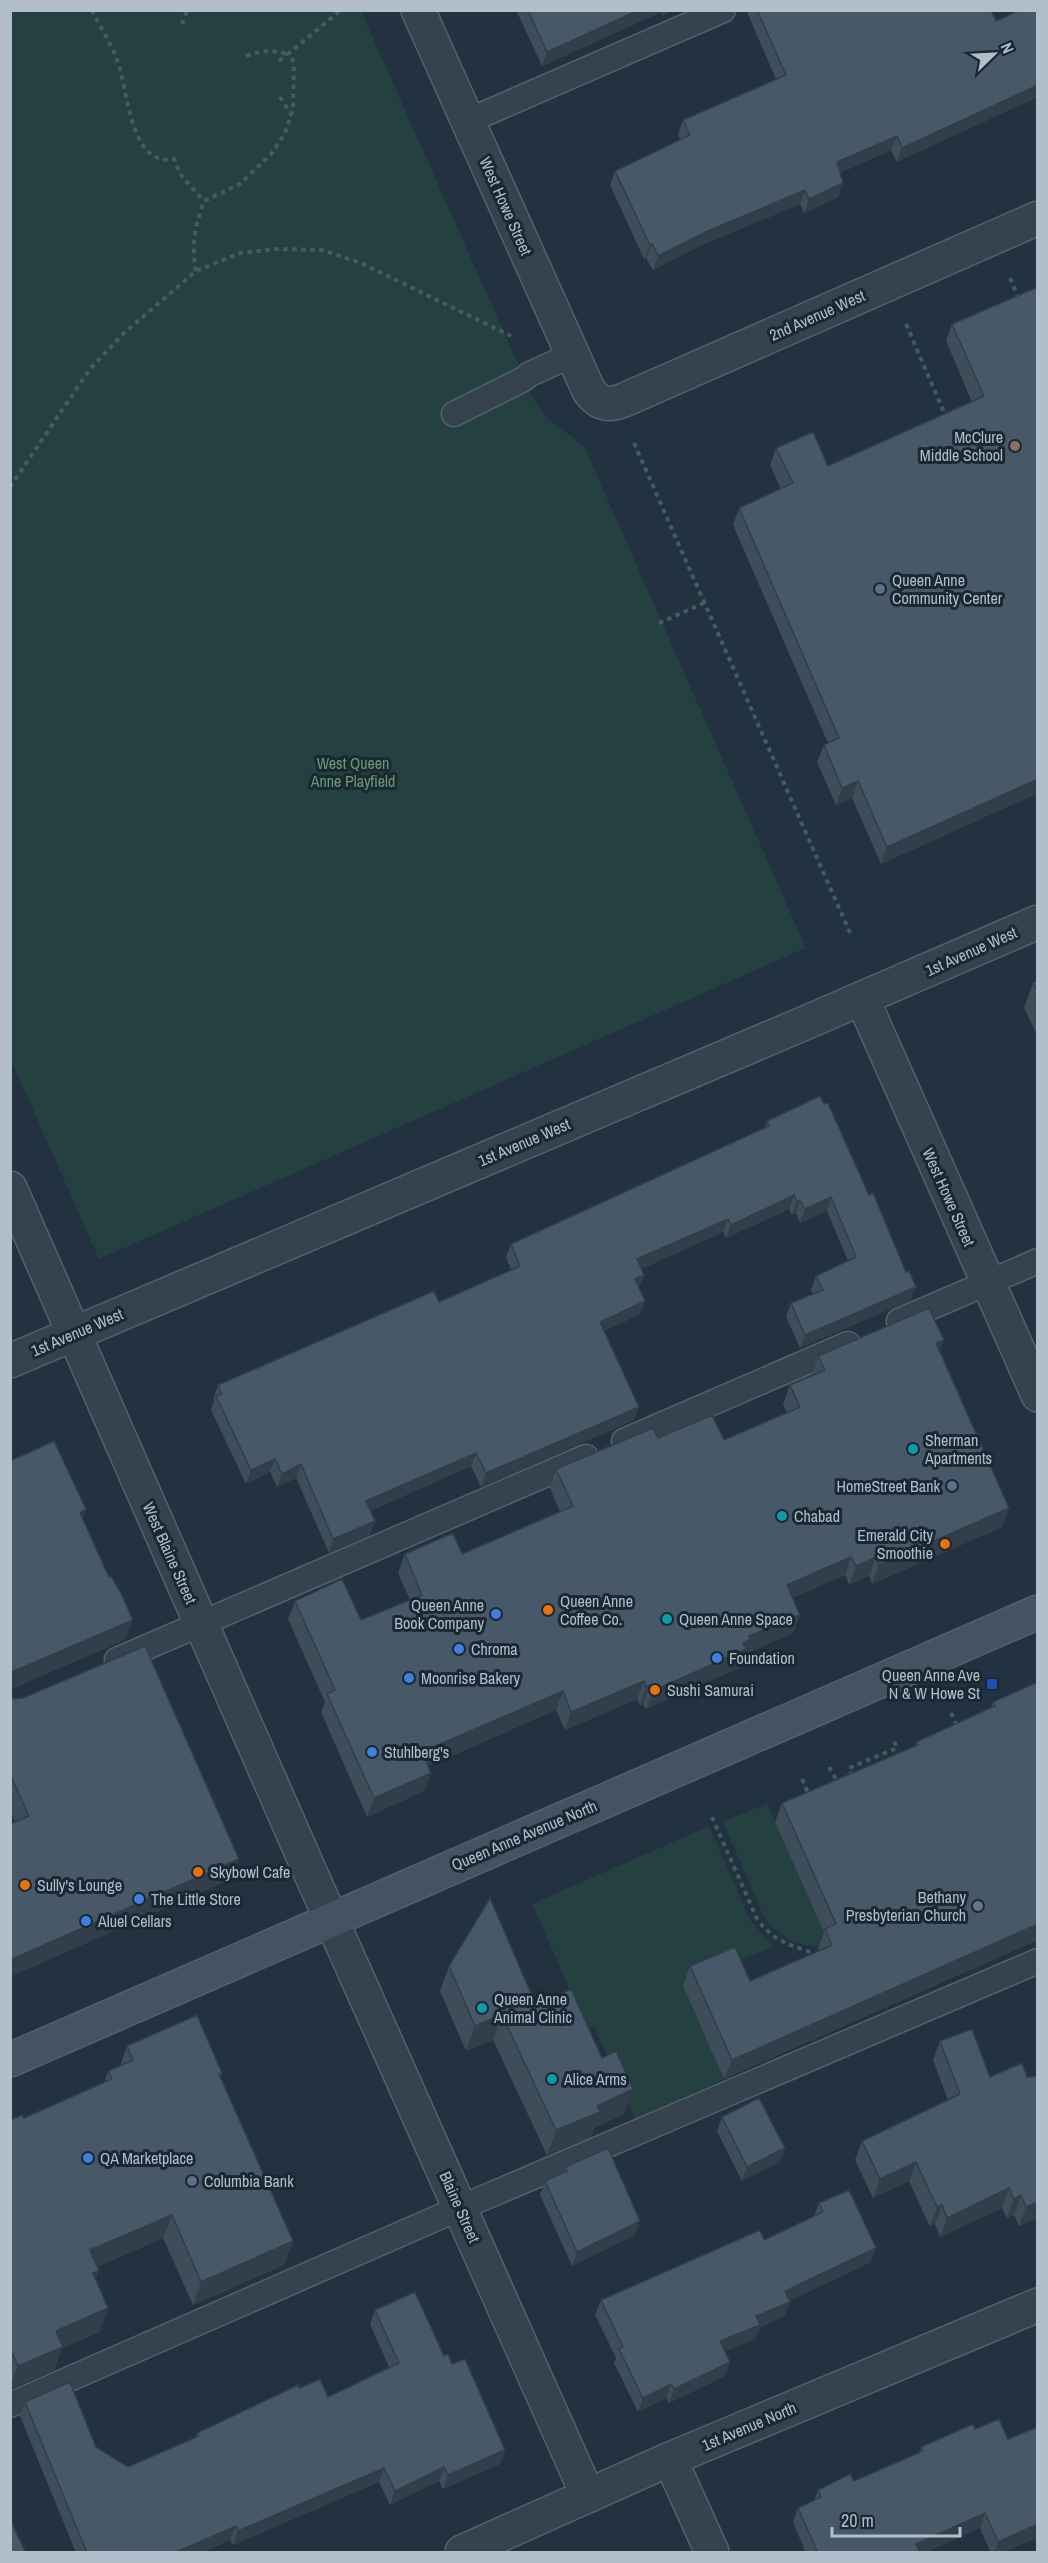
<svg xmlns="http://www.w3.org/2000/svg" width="1048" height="2563" viewBox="0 0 1048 2563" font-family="'Archivo Narrow',sans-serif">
	<rect width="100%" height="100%" fill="#223240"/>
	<path fill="#244041" d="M10,11H361L535,402L547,418L584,446L806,948L99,1259L11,1060Z
		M767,1803L829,1943C805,1953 778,1936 764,1917L723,1822Z
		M709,1826L750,1920L773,1946L683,1986L725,2079L635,2119L594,2026L587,2028L532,1904Z"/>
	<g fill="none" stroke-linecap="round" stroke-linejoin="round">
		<g stroke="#54616d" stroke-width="27">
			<path id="service" d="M468,121L723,10
				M454,414L522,380L530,374L572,355
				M899,1321L1038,1261
				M624,1441L848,1344
				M117,1660L586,1457
				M10,2405L460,2208L1038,1961"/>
		</g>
		<g stroke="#54616d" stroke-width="36">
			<path id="minor" d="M418,10L589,391C605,412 619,402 640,393L1038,218
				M862,998L1038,1395
				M10,1188L307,1865L588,2496
				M10,1361L805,1023L1038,922
				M670,2459L712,2552
				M462,2552L670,2459L1038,2305"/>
		</g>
		<g stroke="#54616d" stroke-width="36">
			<path id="secondary" d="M10,2060L1038,1612"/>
		</g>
		<path stroke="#425d5d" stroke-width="4" stroke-dasharray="4.5 4.5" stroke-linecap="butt" d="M92,10C100,27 111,43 117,60C128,87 129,168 174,159L180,174L204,201
			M182,24L187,10
			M246,56C262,50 271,50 288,54
			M279,61L287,54
			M280,97L292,116
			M196,271C191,245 195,226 204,201L240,184L272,153L285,133L293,109L294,62L288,54L341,10
			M1010,278L1018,297
			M906,324L946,417
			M634,443L851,935
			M10,487L90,369L124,333L196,271L240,253L277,249L322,250L361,263L511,336
			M659,623L704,603
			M951,1713L958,1728
			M829,1767L837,1781
			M852,1776L849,1768L897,1748L893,1739
			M802,1779L810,1797
			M712,1817L757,1919C774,1942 790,1945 816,1954"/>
		<use href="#service" stroke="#36434f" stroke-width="24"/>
		<use href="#minor" stroke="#36434f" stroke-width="33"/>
		<use href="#secondary" stroke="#445263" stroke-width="33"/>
	</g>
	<path fill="#3d4d5a" d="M518,10H673L662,16L661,12L542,66L517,12Z
		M746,10H991L897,162L891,150L840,173L838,197L804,213L800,204L702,245L653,270L646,258L644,259L610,185L615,171L680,140L678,134L683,120L776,79Z
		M1038,287V793L881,864L852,798L836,805L817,762L824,745L828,743L733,525L739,508L781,489L770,465L776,448L828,466L972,402L946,341L952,324Z
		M1038,981V1037L1024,1008L1033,983Z
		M820,1096L911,1300L800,1348L786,1317L791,1303L813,1294L811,1290L816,1276L848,1261L827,1211L800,1223L796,1213L792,1215L789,1209L726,1238L723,1232L641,1269L639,1288L645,1301L640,1314L604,1331L634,1420L481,1487L471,1466L370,1511L375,1521L370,1535L329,1553L296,1478L277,1487L270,1472L246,1484L211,1410L214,1401L213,1399L218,1385L439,1302L511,1270L506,1257L511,1244L764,1129L767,1121Z
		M944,1340L940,1350L1009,1508L1002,1527L872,1584L869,1576L849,1585L845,1575L792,1598L800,1615L793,1633L745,1654L739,1668L646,1709L643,1704L640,1706L637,1699L565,1730L556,1710L428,1766L431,1773L424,1791L367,1817L321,1712L325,1702L288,1619L295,1601L361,1620L410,1600L398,1573L405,1554H462L560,1512L550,1488L556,1469L658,1438L724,1440L787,1413L783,1404L790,1385L812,1375L818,1356Z
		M1038,1682V1940L724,2079L683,1986L690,1966L750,1981L819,1951L818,1948L824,1932L775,1822L782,1803L915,1746L916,1742L991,1707L993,1702Z
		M10,1696L232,1879L15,1822L10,1811Z
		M449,1966L536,2005L624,2114L594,2128L591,2137L547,2155L493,2040L466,2051L440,1991Z
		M940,2041L990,2077H1031L1038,2075V2218L1019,2226L1014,2215L1007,2218L1002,2208L940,2237L935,2224L930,2227L909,2181L873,2198L855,2160L862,2141L948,2100L933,2060Z
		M127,2046L222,2073L220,2078L293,2241L284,2265L193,2305L163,2238L97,2267L96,2279L100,2332L62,2348L54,2370L10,2389V2120L24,2118L104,2083L108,2071L120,2066Z
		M722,2117L785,2148L779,2162L742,2181L717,2131Z
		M565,2167L635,2235L572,2266L540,2195L545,2181L562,2173Z
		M819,2203L871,2262L789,2301L785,2316L760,2327L755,2339L725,2351L730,2362L725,2376L669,2403L666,2398L638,2412L614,2363L616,2358L595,2315L601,2300L764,2240L814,2216Z
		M375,2310L444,2356L452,2364L505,2450L500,2464L443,2489L439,2481L390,2505L379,2482L233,2545L230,2540L202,2553H76L20,2416L25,2402L128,2467L196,2437L197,2433L300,2388L328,2397L389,2367L370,2324Z
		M1038,2427V2537L1002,2553H991L980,2528L924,2553H806L793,2522L798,2508L814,2500L818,2490L854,2481L920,2452L921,2447L975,2429L1008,2439Z"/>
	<path fill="#323e4a" d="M639,10H661V12L542,66L547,52Z
		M664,10H673L662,16Z
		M1038,85V97L897,162L902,148Z
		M897,136L891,150L831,177L837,162Z
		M843,183L838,197L804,213L809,199Z
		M805,190L800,204L702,245L653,270L658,256L708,231Z
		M652,244L646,258L644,259L650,245Z
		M1038,779V793L881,864L887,847Z
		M858,781L852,798L836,805L842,788Z
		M794,1195L789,1209L726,1238L731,1225Z
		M831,1197L827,1211L800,1223L805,1209Z
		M800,1200L796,1213L792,1215L797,1202Z
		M728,1219L723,1232L632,1273L637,1259Z
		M644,1275L639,1288L635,1279Z
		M916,1287L911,1300L800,1348L805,1335Z
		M645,1301L640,1314L595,1335L600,1322Z
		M944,1340L937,1358L936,1343Z
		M639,1407L634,1420L481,1487L486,1473Z
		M476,1453L471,1466L361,1515L366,1501Z
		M275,1459L270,1472L246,1484L251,1470Z
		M301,1464L296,1478L277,1487L282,1474Z
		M1009,1508L1002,1527L872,1584L879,1565Z
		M86,1509L79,1530L80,1513Z
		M375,1521L370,1535L329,1553L333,1539Z
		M851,1557L845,1575L780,1603L787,1585Z
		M876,1557L869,1576L849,1585L856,1566Z
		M800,1615L793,1633L745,1654L739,1668L646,1709L653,1691L743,1643L749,1636Z
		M133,1620L125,1640L10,1690V1674L12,1672Z
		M644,1681L637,1699L565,1730L571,1712Z
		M650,1685L643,1704L640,1706L646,1687Z
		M563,1691L556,1710L415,1771L422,1752Z
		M431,1773L424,1791L367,1817L374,1798Z
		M239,1859L232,1879L10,1977V1960Z
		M1038,1924V1940L724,2079L732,2060Z
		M502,2015L493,2040L466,2051L475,2026Z
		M633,2089L624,2114L594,2128L591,2137L547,2155L556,2130L597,2106Z
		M785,2148L779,2162L742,2181L747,2167Z
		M916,2162L909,2181L873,2198L880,2179Z
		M1009,2188L1002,2208L940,2237L947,2218Z
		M1021,2195L1014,2215L1007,2218L1014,2199Z
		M1038,2202V2218L1019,2226L1026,2207Z
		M942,2205L935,2224L930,2227L937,2207Z
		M172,2215L163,2238L81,2274L90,2250Z
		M640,2221L635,2235L572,2266L577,2252Z
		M293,2241L284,2265L193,2305L201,2282Z
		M876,2248L871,2262L780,2305L785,2291Z
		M99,2271L90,2294L93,2273Z
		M790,2302L785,2316L760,2327L755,2339L715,2356L720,2341L756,2316Z
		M108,2308L100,2332L62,2348L54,2370L10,2389V2386L18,2366L56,2331Z
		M730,2362L725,2376L669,2403L674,2389Z
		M671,2384L666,2398L638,2412L643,2398Z
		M505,2450L500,2464L443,2489L448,2475Z
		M444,2467L439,2481L390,2505L395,2491Z
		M384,2468L379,2482L233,2545L238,2531Z
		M985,2513L980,2528L924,2553H913L916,2544Z
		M1038,2524V2537L1002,2553H994L998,2542Z
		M236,2526L230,2540L202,2553H174Z"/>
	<path fill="#475969" stroke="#323e4a" stroke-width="1.5" d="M528,10H639L547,52Z
		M757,10H991L996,21L1020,10H1038V85L902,148L897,136L837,162L843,183L809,199L805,190L708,231L658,256L652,244L650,245L615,171L690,135L683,120L786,75Z
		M1038,287V779L887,847L858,781L842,788L824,745L839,738L739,508L793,483L776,448L813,432L828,466L984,396L952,324Z
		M1038,981V992L1033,983Z
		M820,1096L824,1104L828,1103L869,1195L873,1193L906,1272L909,1271L916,1287L805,1335L791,1303L823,1290L816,1276L856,1257L831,1197L805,1209L800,1200L797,1202L794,1195L731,1225L728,1219L637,1259L644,1275L635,1279L645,1301L600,1322L639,1407L486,1473L476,1453L366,1501L375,1521L333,1539L301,1464L282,1474L275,1459L251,1470L216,1396L222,1394L218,1385L434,1291L439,1302L520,1266L511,1244L769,1126L767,1121Z
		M929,1308L944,1340L936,1343L1009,1508L879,1565L876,1557L856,1566L851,1557L787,1585L800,1615L749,1636L750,1639L743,1643L746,1649L653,1691L650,1685L646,1687L644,1681L571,1712L563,1691L422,1752L431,1773L374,1798L327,1694L335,1690L295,1601L342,1579L361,1620L422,1595L405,1554L453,1533L462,1554L573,1506L556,1469L653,1428L658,1438L712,1415L724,1440L800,1407L790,1385L825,1370L818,1356Z
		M54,1441L86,1509L80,1513L109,1577L111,1576L120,1591L133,1620L12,1672L10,1674V1461Z
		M145,1646L239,1859L10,1960V1824L29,1816L10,1774V1696L15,1699L23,1698Z
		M1038,1682V1924L732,2060L690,1966L735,1947L750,1981L832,1945L825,1929L836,1924L782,1803L918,1745L916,1742L995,1706L993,1702Z
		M490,1898L536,2005L571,1989L602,2058L616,2051L633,2089L597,2106L600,2112L556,2130L502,2015L475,2026L449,1966Z
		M197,2015L222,2073L219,2074L293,2241L201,2282L172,2215L90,2250L99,2271L93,2273L108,2308L56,2331L63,2347L18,2366L11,2350L10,2351V2120L22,2115L24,2118L112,2079L108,2071L133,2060L127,2046Z
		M972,2029L990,2077L1022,2063L1027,2077H1031L1038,2075V2202L1026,2207L1021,2195L1014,2199L1009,2188L947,2218L942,2205L937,2207L916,2162L880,2179L862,2141L960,2094L940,2041Z
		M759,2098L785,2148L747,2167L722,2117Z
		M608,2148L640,2221L577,2252L545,2181L567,2171L565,2167Z
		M849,2190L876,2248L785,2291L790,2302L756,2316L760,2325L720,2341L730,2362L674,2389L671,2384L643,2398L619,2349L623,2347L601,2300L760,2230L764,2240L823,2212L819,2203Z
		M415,2292L444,2356L448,2354L452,2364L465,2359L505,2450L448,2475L444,2467L395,2491L384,2468L238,2531L236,2526L174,2553H87L25,2402L70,2382L96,2447L128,2467L199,2436L197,2433L298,2385L300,2388L320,2379L328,2397L399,2363L375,2310Z
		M999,2419L1008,2439L1038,2427V2524L998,2542L985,2513L916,2544L920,2553H818L798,2508L821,2497L818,2490L850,2474L854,2481L923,2451L921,2447L973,2424L975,2429Z
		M10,2519L26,2553H10Z"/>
	<circle fill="#8d6e63" stroke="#1b2834" stroke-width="2" cx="1015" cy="446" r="6"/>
	<g fill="#5c6f8a" stroke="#1b2834" stroke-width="2">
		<circle cx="880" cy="589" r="6"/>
		<circle cx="952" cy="1486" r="6"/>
		<circle cx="192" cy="2181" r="6"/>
	</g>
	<g fill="#0f9aa8" stroke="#1b2834" stroke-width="2">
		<circle cx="913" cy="1449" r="6"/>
		<circle cx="782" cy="1516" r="6"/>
		<circle cx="667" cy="1619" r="6"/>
		<circle cx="482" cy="2008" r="6"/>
		<circle cx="552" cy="2079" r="6"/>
	</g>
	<g fill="#e8710a" stroke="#1b2834" stroke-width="2">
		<circle cx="945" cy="1544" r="6"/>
		<circle cx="548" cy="1610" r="6"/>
		<circle cx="655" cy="1690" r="6"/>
		<circle cx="198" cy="1872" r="6"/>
		<circle cx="25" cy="1885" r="6"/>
	</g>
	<g fill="#3f7fe0" stroke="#1b2834" stroke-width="2">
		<circle cx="496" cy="1614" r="6"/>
		<circle cx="459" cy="1649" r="6"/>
		<circle cx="717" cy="1658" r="6"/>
		<circle cx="409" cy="1678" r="6"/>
		<circle cx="372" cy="1752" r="6"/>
		<circle cx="139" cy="1899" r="6"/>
		<circle cx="86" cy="1921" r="6"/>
		<circle cx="88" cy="2158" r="6"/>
	</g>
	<rect fill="#1a4fb4" stroke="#1b2834" stroke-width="2" x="986" y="1678" width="12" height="12" rx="3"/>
	<circle fill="#6b7280" stroke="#1b2834" stroke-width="2" cx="978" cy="1906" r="6"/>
	<g text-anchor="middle" stroke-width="6" stroke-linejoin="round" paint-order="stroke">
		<g font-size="16" fill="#b2beca" stroke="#1b2834">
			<text transform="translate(506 206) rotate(66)" y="6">West Howe Street</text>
			<text transform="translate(817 315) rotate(-24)" y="6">2nd Avenue West</text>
			<text transform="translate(971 951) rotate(-24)" y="6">1st Avenue West</text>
			<text transform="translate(524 1142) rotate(-23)" y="6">1st Avenue West</text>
			<text transform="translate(949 1197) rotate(66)" y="6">West Howe Street</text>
			<text transform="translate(77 1332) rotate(-23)" y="6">1st Avenue West</text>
			<text transform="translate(170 1553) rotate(66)" y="6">West Blaine Street</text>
			<text transform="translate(524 1835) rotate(-23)" y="6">Queen Anne Avenue North</text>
			<text transform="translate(460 2207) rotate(66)" y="6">Blaine Street</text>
			<text transform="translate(749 2426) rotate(-23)" y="6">1st Avenue North</text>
		</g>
		<g font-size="16" fill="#b2beca" stroke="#1b2834" text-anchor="start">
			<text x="1003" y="443" text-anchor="end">McClure<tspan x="1003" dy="18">Middle School</tspan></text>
			<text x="892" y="586">Queen Anne<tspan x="892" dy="18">Community Center</tspan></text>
			<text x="925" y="1446">Sherman<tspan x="925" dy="18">Apartments</tspan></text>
			<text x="940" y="1492" text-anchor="end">HomeStreet Bank</text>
			<text x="794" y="1522">Chabad</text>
			<text x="933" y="1541" text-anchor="end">Emerald City<tspan x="933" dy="18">Smoothie</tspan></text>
			<text x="560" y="1607">Queen Anne<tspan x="560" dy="18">Coffee Co.</tspan></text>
			<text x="484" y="1611" text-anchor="end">Queen Anne<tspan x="484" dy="18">Book Company</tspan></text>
			<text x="679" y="1625">Queen Anne Space</text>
			<text x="471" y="1655">Chroma</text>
			<text x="729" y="1664">Foundation</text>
			<text x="980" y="1681" text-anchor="end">Queen Anne Ave<tspan x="980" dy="18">N &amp; W Howe St</tspan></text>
			<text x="421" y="1684">Moonrise Bakery</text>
			<text x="667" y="1696">Sushi Samurai</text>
			<text x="384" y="1758">Stuhlberg's</text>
			<text x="210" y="1878">Skybowl Cafe</text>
			<text x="37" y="1891">Sully's Lounge</text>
			<text x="966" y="1903" text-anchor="end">Bethany<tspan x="966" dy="18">Presbyterian Church</tspan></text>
			<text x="151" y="1905">The Little Store</text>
			<text x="98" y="1927">Aluel Cellars</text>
			<text x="494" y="2005">Queen Anne<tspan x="494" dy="18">Animal Clinic</tspan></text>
			<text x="564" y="2085">Alice Arms</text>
			<text x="100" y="2164">QA Marketplace</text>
			<text x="204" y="2187">Columbia Bank</text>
		</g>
		<g font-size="16" fill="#679d6e" stroke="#1b2834">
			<text x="353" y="769">West Queen<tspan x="353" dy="18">Anne Playfield</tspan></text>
		</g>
	</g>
	<rect width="1048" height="2563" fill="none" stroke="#b2beca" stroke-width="24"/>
	<g transform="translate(994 54) rotate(66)" stroke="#1b2834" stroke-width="4.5" paint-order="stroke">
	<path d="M0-4.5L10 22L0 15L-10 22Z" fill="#b2beca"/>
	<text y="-9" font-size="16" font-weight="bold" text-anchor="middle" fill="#b2beca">N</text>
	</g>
	<path d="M832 2527v9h128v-9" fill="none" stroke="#b2beca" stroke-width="3"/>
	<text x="841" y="2527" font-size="18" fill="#b2beca" stroke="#1b2834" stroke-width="4.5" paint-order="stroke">20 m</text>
</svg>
